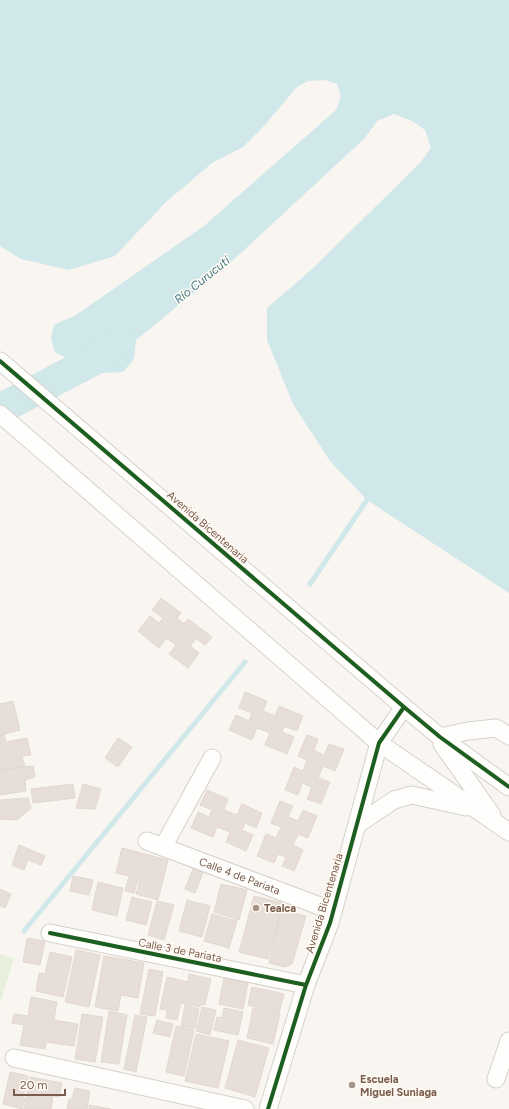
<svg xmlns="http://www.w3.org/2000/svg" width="509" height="1109" viewBox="0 0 509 1109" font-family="Figtree,sans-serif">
	<rect width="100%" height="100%" fill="#f9f5f0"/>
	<path fill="#e7f0db" d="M0,954L14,958L0,1004Z"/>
	<path fill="#d0e8ea" d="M0,0H509V593L367,500L330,461L293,404L267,340V308L311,270L420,163L431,148L425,130L412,121L394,114L377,121L365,138L229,264L136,340L134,359L123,372L103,373L71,361L55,352L51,339L54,325L76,315L204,226L336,110L341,96L337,84L325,80L308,81L297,87L264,126L243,147L212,163L166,202L115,256L69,270L21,259L0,246Z"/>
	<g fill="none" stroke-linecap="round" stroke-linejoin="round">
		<path stroke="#d0e8ea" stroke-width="5" d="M310,584L367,500
			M24,931L245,662"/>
		<path stroke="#d0e8ea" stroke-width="31" d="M0,409L92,361L118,343"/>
	</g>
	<path fill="#e6ded7" stroke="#e2d8d2" d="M161,598L181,613L177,618L184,624L188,619L212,637L205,645L196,639L190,646L199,653L188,668L169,654L176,645L166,638L159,648L138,631L150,616L159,623L163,618L152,610Z
		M245,692L267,701L263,711L275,716L279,706L303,716L297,731L284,726L282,732L294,737L287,754L265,745L270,733L257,728L252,740L229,730L236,715L249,721L252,713L239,708Z
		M13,701L20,730L0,735V704Z
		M4,734L6,742L27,738L31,755L22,756L25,767L0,770V735Z
		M307,735L318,739L314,750L324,755L329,744L344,749L335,771L323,766L318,778L330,782L321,804L307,799L312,787L302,783L298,795L285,790L294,767L303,771L307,760L298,756Z
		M118,738L132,747L118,767L105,758Z
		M33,766L35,777L25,780L26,791L0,795V770Z
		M73,784L75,798L33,803L31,789Z
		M83,784L101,789L95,809L76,808Z
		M207,790L228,799L224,810L237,815L242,804L262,813L256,828L245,823L242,830L253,835L246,851L226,842L230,832L217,827L213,837L191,828L198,812L209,817L212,810L200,805Z
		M28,798L31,808L17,820L0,819V800Z
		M280,801L293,806L288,817L298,821L303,810L317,816L308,838L298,834L293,845L303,850L294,871L282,866L286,857L278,854L274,863L257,856L266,834L276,838L281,827L271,823Z
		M19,845L45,856L41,865L28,860L24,870L12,865Z
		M122,848L168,860L158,900L136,894L140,881L138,880L134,893L125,891L129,876L116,873Z
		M195,864L205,868L195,893L185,889Z
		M73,876L93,880L89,895L70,891Z
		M98,882L123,888L117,916L92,910Z
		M221,884L247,890L239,920L214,912Z
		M0,889L11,894L5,908L0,906Z
		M254,896L283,903L268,959L239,952Z
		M132,897L152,902L146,925L126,920Z
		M187,900L210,906L202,937L179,931Z
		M157,901L174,905L164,940L148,935Z
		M281,910L306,916L292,964L285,967L269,963Z
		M212,914L237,921L229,948L204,941Z
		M27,938L45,941L40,965L23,962Z
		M76,950L100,955L89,1007L65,1002Z
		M50,952L72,957L63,997L36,991L39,973L45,974Z
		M104,956L144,963L138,998L121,995L118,1011L95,1007Z
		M149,969L163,972L155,1016L140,1014Z
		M189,974L211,979L205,1005L201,1004L200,1007L181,1003L177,1020L166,1018L167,1010L160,1009L167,977L188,982Z
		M224,978L248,983L243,1009L219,1004Z
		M252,987L284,994L279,1013L248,1005Z
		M31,997L57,1002L54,1020L78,1024L74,1046L46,1042L45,1049L20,1045L24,1025L12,1023L14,1014L28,1016Z
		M185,1005L199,1009L195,1028L181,1026Z
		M202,1007L216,1010L210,1035L196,1031Z
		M224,1008L243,1012L238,1035L214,1030L217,1017L222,1018Z
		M253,1008L280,1014L273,1044L247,1038Z
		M109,1011L127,1015L119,1064L101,1062Z
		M82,1014L103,1017L95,1062L75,1059Z
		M135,1015L147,1017L136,1072L124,1069Z
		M157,1020L173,1024L170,1037L153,1033Z
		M176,1026L194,1030L184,1076L166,1072Z
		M196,1034L229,1041L218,1088L185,1081Z
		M238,1040L269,1048L255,1097L225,1088Z
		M10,1072L28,1076L23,1097L25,1098L22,1109L3,1104Z
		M30,1077L62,1083L59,1097L53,1096L51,1109H24Z
		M75,1088L90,1091L87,1109H67L69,1099H72Z
		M89,1105L111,1109H89Z"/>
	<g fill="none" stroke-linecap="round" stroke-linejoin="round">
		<g stroke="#d7d1cb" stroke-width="19">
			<g id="minor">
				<path d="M0,361L404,707L440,737L509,787"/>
				<path d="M0,414L379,743L509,832"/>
				<path d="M440,737L468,731L496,728L509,736"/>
				<path d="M442,744L492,815"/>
				<path d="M357,825L394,800L412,795L466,807"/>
				<path id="s1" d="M147,841L333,911"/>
				<path d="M163,847L212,758"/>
				<path d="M50,933L306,985"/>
				<path d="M14,1058L245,1109"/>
				<path d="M496,1079L509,1041"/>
				<path d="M268,1109L306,985L330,923L379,743L404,707"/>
			</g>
		</g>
		<use href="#minor" stroke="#fefefd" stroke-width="17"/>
		<g stroke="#fffaf3" stroke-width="6">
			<path id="cycleway" d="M0,361L404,707L440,737L509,787
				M50,933L306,985
				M268,1109L306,985L330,923L379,743L404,707"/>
		</g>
		<use href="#cycleway" stroke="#1b5e20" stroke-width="4"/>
	</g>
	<g fill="#a69286" stroke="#fffaf3" stroke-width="1.5">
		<circle cx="256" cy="908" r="4"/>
		<circle cx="352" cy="1085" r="4"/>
	</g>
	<g text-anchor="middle" stroke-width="3" stroke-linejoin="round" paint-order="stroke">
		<g font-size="11" fill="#7a5c4d" stroke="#fffaf3">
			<text transform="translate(208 527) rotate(41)" y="4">Avenida Bicentenaria</text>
			<text dy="4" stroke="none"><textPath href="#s1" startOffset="99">Calle 4 de Pariata</textPath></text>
			<text transform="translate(324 903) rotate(-73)" y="4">Avenida Bicentenaria</text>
			<text transform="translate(180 950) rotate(11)" y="4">Calle 3 de Pariata</text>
		</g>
		<g font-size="11" font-weight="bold" fill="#7a5c4d" stroke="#fffaf3" text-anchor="start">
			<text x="264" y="912">Tealca</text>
			<text x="360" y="1083">Escuela<tspan x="360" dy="13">Miguel Suniaga</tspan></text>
		</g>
		<g font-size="12" font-style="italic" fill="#437c86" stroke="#fffaf3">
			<text transform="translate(202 280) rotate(-39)" y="4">Río Curucutí</text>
		</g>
	</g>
	<path d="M14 1089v6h51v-6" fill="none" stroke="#7a5c4d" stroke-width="2"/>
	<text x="20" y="1089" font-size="12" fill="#7a5c4d" stroke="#fffaf3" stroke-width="3" paint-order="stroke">20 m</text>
</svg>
